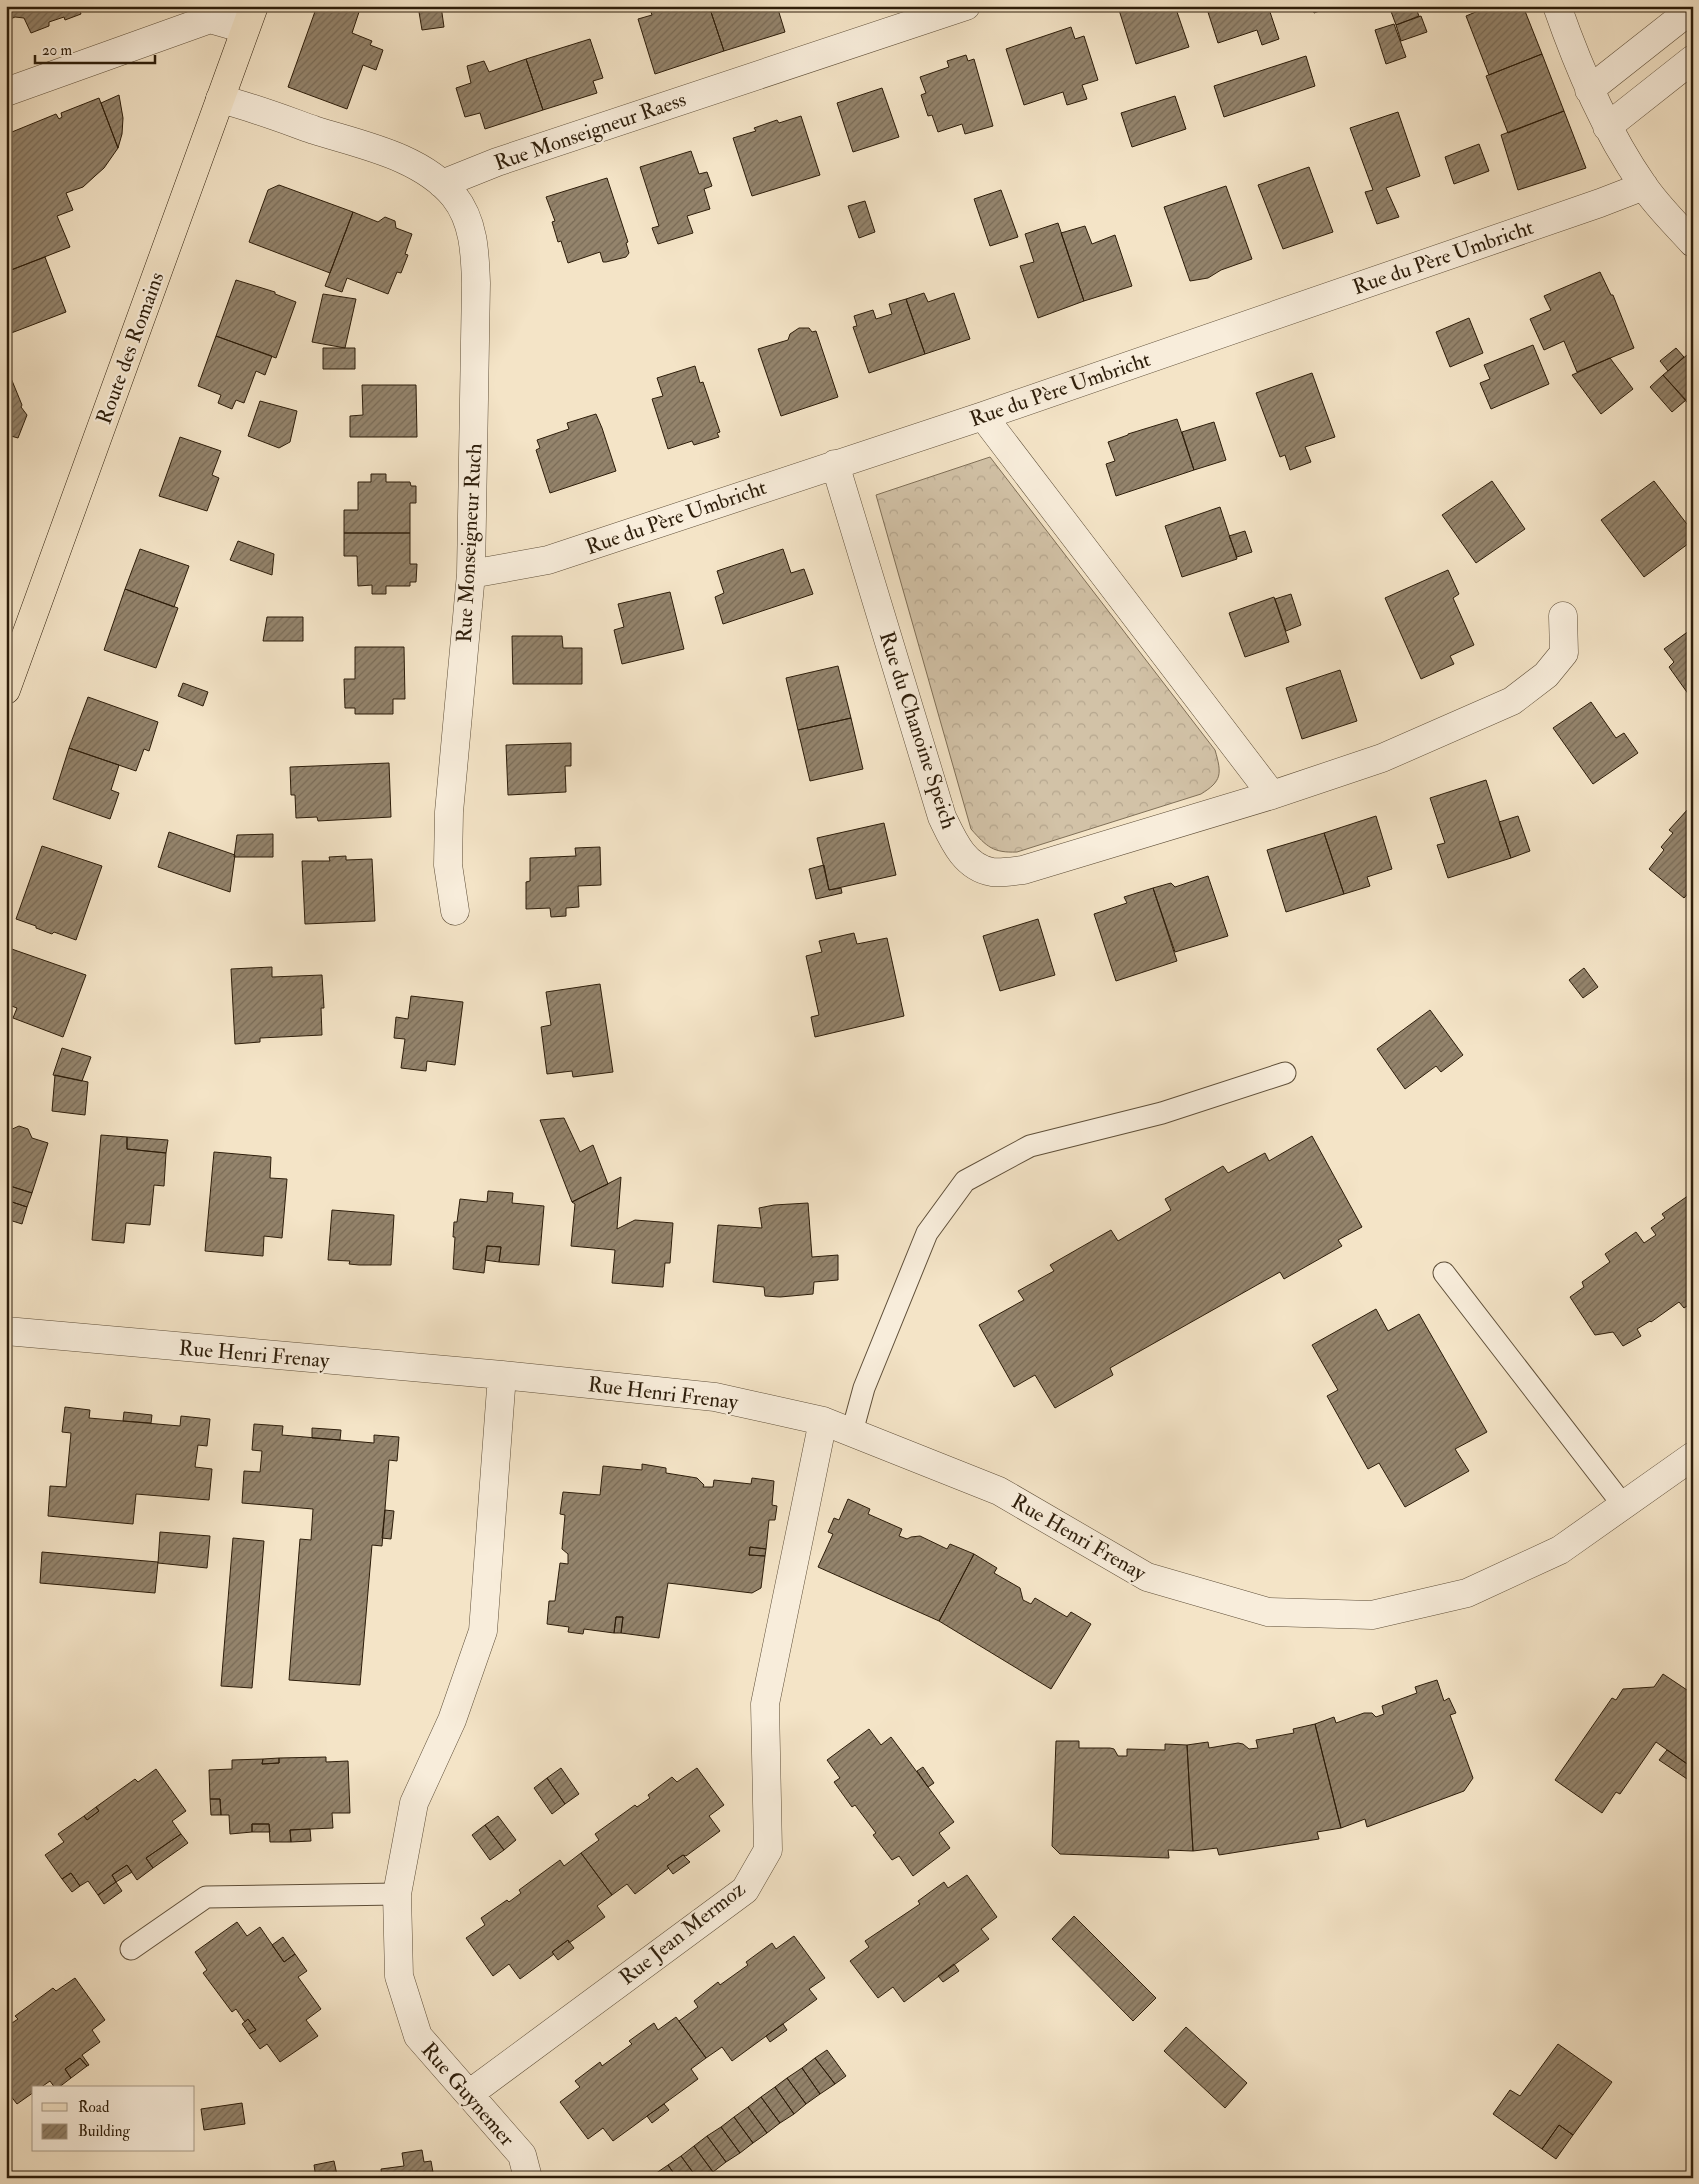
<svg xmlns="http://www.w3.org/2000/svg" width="1699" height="2184" viewBox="0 0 1699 2184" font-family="'IM FELL Double Pica',serif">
	<defs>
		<pattern id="forest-crowns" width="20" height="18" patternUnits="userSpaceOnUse" patternTransform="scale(1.25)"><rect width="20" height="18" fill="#d2c2a7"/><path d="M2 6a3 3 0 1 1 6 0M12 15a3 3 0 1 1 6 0" fill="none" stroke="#b5a68e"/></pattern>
		<pattern id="building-hatch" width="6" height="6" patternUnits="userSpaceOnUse" patternTransform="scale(1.25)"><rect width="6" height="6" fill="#94846c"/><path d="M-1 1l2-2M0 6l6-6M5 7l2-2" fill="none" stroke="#796b57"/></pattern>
	</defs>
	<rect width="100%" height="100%" fill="#f4e4c7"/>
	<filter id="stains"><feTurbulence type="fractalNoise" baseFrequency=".004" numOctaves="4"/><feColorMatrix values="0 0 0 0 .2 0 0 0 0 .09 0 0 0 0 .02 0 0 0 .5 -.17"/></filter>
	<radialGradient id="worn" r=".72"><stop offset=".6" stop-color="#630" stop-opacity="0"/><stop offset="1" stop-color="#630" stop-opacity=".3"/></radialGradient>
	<path fill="url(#forest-crowns)" stroke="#807058" d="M990,457L1215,750C1222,774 1222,781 1201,794L1017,852C993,853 987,847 971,829L876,495Z"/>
	<path fill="url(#building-hatch)" stroke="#2d1d0a" d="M6,6H78L81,14L65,20L64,17L49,22V26L31,33L24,18L15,17L6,21Z
		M317,6H361L352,33L372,41L370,45L383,50L376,70L363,65L347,109L288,87Z
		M418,6H441L444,27L422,30Z
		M649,6H669L670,9L678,6H709L724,51L655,74L638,19L652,15Z
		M709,6H777L785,32L724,51Z
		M1131,6H1175L1189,47L1136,64L1119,10Z
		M1206,6H1268L1279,39L1262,45L1257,30L1218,43Z
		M1312,6H1333L1314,13Z
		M1389,6H1415L1419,16L1396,25Z
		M1490,6H1523L1542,54L1489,75L1466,16Z
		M1421,16L1427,32L1401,41L1396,25Z
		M1394,24L1406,57L1386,64L1375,30Z
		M1071,27L1075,39L1084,36L1098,80L1082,85L1087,99L1067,105L1063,92L1024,105L1006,49Z
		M590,39L603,78L593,81L597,93L543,110L526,59Z
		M1542,54L1564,111L1508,133L1486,76Z
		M966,55L968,61L974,59L993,126L965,134L962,124L938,132L932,115L928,116L921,95L926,93L920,77L949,67L947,61Z
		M1306,56L1315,86L1224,117L1214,86Z
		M526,59L543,110L485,129L480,113L465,117L456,88L471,83L467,66L484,61L489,72Z
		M882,88L899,137L853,152L837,103Z
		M119,95L123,118L122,134L118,148L101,103Z
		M1175,96L1186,129L1132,147L1121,113Z
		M99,98L118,148L104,168L95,176L83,187L66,193L73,210L57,216L70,247L11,270L6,258L7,134L56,114L59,119L62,117L61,113Z
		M1564,111L1586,168L1518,190L1501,135Z
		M1398,112L1420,176L1386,188L1399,217L1377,224L1365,192L1373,190L1350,128Z
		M801,116L820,175L752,196L733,138L756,131L754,128L777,120L779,123Z
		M1479,144L1489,171L1454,184L1445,157Z
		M691,151L699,174L707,172L712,186L704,189L710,209L687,216L693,233L658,244L652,228L659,226L640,167Z
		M1309,167L1333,232L1283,249L1258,185Z
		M607,178L628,242L626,243L629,253L626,257L606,262H603L600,252L568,263L561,241L558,242L552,222L555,221L546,197Z
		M279,185L353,212L330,273L249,242L268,190Z
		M1226,186L1252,259L1221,270L1208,278L1190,281L1164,207Z
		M1001,190L1018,237L990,246L974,199Z
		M865,201L875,232L859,238L848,206Z
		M353,212L378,222L385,217L395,221L396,228L412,234L405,254L408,255L401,273L397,272L388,294L347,278L342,292L325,286Z
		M1058,223L1084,301L1038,318L1020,266L1034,262L1025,234Z
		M1085,226L1092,244L1115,235L1132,286L1084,301L1061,233Z
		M45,257L66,312L6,335V272Z
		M1600,272L1611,295H1613L1634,348L1577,372L1564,341L1544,350L1530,319L1551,310L1544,296Z
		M236,280L275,292V294L296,302L276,358L216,336Z
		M924,293L928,302L954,293L970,339L925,354L906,299Z
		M323,294L356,299L345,348L312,342Z
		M906,299L925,354L869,373L853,327L857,326L854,316L873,310L876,319L892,314L889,304Z
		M1469,318L1483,353L1450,367L1436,332Z
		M799,328H809L812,332L816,331L838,397L781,416L758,349L788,340L790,334Z
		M216,336L272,356L265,375L256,371L244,403L236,400L232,409L218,403L221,395L198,386Z
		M1533,345L1549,384L1491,409L1480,383L1490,379L1484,365Z
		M323,348H355V369H323Z
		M1676,348L1684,357L1668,371L1660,361Z
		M1693,350V409L1663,375Z
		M1610,358L1633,389L1601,414L1572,375Z
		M6,366L22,405L21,407L27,415L18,438L11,436L6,449Z
		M695,366L700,383L703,382L720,432L717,433L719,437L694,445L692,441L668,449L652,399L663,396L657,378Z
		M1312,373L1335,437L1305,447L1311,462L1290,470L1285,455L1280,457L1256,393Z
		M1663,375L1686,400L1672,412L1650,387Z
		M362,385H416L417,437H350V416L363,415Z
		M260,401L297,411L290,442L279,448L248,436Z
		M596,414L602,428L616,471L550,493L536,450L540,448L537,440L569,429L567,423Z
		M1177,419L1194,470L1116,496L1106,464L1115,461L1108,442L1128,435V434Z
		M1214,422L1226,460L1194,470L1182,432Z
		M180,437L221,451L212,475L219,478L207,511L159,496Z
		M371,474H386V482H410L411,486H416V503H410V533H344V510H358V482H371Z
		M1492,481L1525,529L1476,563L1442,515Z
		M1654,481L1693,532V540L1644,577L1601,520Z
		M1220,507L1237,559L1182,577L1165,526Z
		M1245,531L1252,552L1237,557L1229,536Z
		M344,533H410V564H417L416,582H410V586H386V594H372V585L358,586L357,556H344Z
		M238,541L274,554L272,575L230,560Z
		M140,549L189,566L174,607L125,589Z
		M783,549L791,573L804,569L813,594L723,624L715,597L724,593L717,571Z
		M1448,570L1459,594L1453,598L1474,645L1450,656L1454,664L1421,679L1385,598Z
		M125,589L178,608L156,668L104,650Z
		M670,592L684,649L622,664L614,630L624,627L618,604Z
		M1291,594L1301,625L1286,631L1275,599Z
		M1274,597L1289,642L1245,657L1229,613Z
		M267,617H303V641H263Z
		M1693,628V691L1689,695L1669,667L1674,662L1664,649Z
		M512,636H562L563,648H582V684H513Z
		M355,647H404L405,699H393V714H355V708H345L344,679H355Z
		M838,666L851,718L798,730L786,678Z
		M1340,670L1357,721L1302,739L1286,688Z
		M183,683L208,692L203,706L178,696Z
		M88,697L158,722L149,751L144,749L136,771L69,748Z
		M1591,702L1616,738L1624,733L1638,753L1593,784L1553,728Z
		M851,718L863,769L810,781L798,730Z
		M571,743V766H565L566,792L508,795L506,745Z
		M69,748L119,765L111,790L119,793L110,819L53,799Z
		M389,763L391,817L318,821L317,817L296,818L295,795H291L290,767Z
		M1486,780L1511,858L1448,878L1437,845L1445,843L1430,798Z
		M1688,809L1693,813V888L1684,898L1649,869L1664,850L1661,847L1673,833L1669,830Z
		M1376,816L1392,869L1367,877L1370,886L1344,894L1324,833Z
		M1518,816L1530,851L1511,858L1499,822Z
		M884,823L896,875L829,890L817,838Z
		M169,832L235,855L230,892L158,867Z
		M1324,833L1344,894L1286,912L1267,850Z
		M273,834V857H234L237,835Z
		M42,846L102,866L76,940L54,932L52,934L36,928V926L16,919Z
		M600,847L601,885L578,886L579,907L566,908V916L551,917L550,908L526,909V882L530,881V858L576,856L575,848Z
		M346,856V860L372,859L375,921L305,924L302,861H330L329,857Z
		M824,865L829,890L841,888L842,893L816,899L809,869Z
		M1208,876L1228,936L1175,952L1153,888L1171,883L1175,887Z
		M1153,888L1177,961L1116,981L1094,914L1127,903L1124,897Z
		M1038,919L1055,975L1000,991L983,936Z
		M854,933L857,944L887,938L904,1016L815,1037L811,1017L819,1015L806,956L822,952L819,941Z
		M6,947L86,975L63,1037L13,1018L17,1008L6,1004Z
		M272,967V977L322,975L324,1008H321L322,1035L260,1038V1042L235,1044L231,969Z
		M1584,968L1598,987L1583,998L1569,980Z
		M600,984L613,1072L573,1077L572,1071L547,1074L541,1027L551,1025L546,992Z
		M411,996L463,1002L455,1065L427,1061L426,1071L401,1068L405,1039L394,1038L396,1017L408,1019Z
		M1430,1010L1463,1055L1441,1072L1436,1066L1405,1089L1377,1049Z
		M62,1048L91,1057L82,1081L53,1075Z
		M55,1075L88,1082L85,1115L52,1111Z
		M564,1118L580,1152L593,1145L608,1184L572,1202L540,1120Z
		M19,1126L28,1129L32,1138L48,1143L32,1193L10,1186L6,1198V1139L8,1131Z
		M101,1135L127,1137V1149L166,1153L164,1186L154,1185L150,1225L126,1223L124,1243L92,1240Z
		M1312,1136L1362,1227L1338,1240L1342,1246L1284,1279L1280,1272L1110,1368L1113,1375L1055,1408L1035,1375L1014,1387L979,1325L1024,1300L1018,1291L1054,1271L1050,1265L1111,1230L1118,1241L1171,1210L1165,1199L1223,1166L1228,1173L1265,1153L1269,1161Z
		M127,1137L168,1140L166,1153L127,1149Z
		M214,1152L271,1157L270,1178L287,1179L282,1238L264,1236L263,1256L205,1251Z
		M621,1177L617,1229L635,1220L673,1223L670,1263H665L663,1287L612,1283L615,1250L571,1246L575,1204L572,1202Z
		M10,1186L32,1193L27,1207L6,1200Z
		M488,1191L513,1193L512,1203L544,1206L539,1265L499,1262L501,1247L487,1246L484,1273L453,1269L455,1237H453L454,1222H457L460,1199L487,1202Z
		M1692,1193L1693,1302L1684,1308L1679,1302L1651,1322L1650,1321L1637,1329L1641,1336L1623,1346L1613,1332L1595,1335L1570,1297L1584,1287L1582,1282L1610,1262L1605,1254L1636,1232L1644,1243L1656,1235L1651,1228L1665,1218L1662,1214Z
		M6,1200L27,1207L22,1224L6,1219Z
		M808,1203L812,1257L838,1255V1280L814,1282L813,1294L780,1297L765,1296L764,1287L713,1282L718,1225L762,1228L759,1208L774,1205Z
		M332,1210L394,1215L391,1265H359L349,1264L350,1261L328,1260Z
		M487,1246L501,1247L499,1262L485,1260Z
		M1376,1309L1388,1331L1419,1314L1487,1432L1455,1449L1469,1471L1405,1507L1379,1463L1368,1469L1327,1396L1338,1390L1312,1345Z
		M65,1407L90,1410L89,1418L180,1426L181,1416L210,1419L207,1446L198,1445L195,1467L212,1469L209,1500L136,1494L133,1524L48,1516L50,1486L66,1487L71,1433L62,1432Z
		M124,1412L152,1415L151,1423L123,1421Z
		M254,1424L283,1426L282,1435L374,1443V1435L399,1437L397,1461L389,1460L382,1546L372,1545L360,1685L289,1680L300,1539L311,1540L313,1509L242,1503L244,1471L260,1472L262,1451L252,1450Z
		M312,1428L341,1430L340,1440L312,1438Z
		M642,1464L666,1468V1473L697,1478L704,1485L703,1487H713L714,1480L751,1484L752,1478L774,1481L772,1505L777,1506L775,1520H769L766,1549L750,1547L749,1555L765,1556L761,1588L752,1593L668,1583L659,1638L621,1633L623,1617H616L614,1633L584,1629L583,1634L568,1632L569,1627L547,1624L549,1601H555L560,1563L568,1564V1554L562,1549L565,1515L560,1514L563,1492L600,1495L603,1466L642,1470Z
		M848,1499L870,1509L868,1514L902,1529L899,1536L907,1539L911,1537L920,1536L947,1549L950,1544L974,1554L939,1621L818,1567L833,1534L828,1532L834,1518L839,1520Z
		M385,1510L394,1511L391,1539L382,1538Z
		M160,1532L210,1536L207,1568L158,1563Z
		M233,1538L264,1541L252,1688L221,1686Z
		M750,1547L766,1549L765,1556L749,1555Z
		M42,1552L158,1562L155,1593L40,1583Z
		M974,1554L997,1568L994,1573L1020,1588L1023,1600L1031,1604L1035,1598L1067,1617L1071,1612L1091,1624L1051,1689L939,1621Z
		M616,1617H623L621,1633H614Z
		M1663,1674L1693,1694V1768L1656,1742L1620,1794L1616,1792L1602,1813L1555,1780L1612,1698L1616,1700L1623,1689L1654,1687Z
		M1437,1680L1444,1701L1449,1698L1456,1713L1450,1715L1473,1778L1464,1791L1367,1827L1365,1819L1341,1828L1315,1724L1334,1717L1336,1723L1364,1713H1372L1376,1717L1384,1714L1382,1706L1417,1693L1415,1687Z
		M1315,1724L1341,1828L1317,1832L1319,1839L1219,1855L1217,1848L1193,1851L1187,1745L1208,1742L1209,1748L1238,1743L1243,1744L1249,1749L1258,1748L1256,1740L1294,1733L1293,1729Z
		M869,1729L881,1745L891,1737L954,1822L939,1833L950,1848L913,1876L899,1856L892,1860L873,1835L876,1833L855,1805L852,1807L834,1782L840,1778L827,1760Z
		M1056,1741H1079V1748H1110L1114,1749L1118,1756H1127V1749L1165,1750V1744L1187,1745L1193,1851L1168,1850L1169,1858L1060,1854L1052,1846Z
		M1667,1750L1693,1768V1783L1659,1760Z
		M326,1757V1762L348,1761L350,1813H332L333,1828L290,1830L291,1842H270L269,1824H252V1832L230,1834L229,1815H221L220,1799H210L209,1770L232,1769V1760L263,1759L262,1764L279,1763V1758Z
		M279,1758V1763L262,1764L263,1759Z
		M923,1767L934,1783L928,1787L917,1771Z
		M561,1768L579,1794L565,1804L547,1778Z
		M697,1768L724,1805L709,1816L720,1831L686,1856L683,1855L667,1866L669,1868L635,1894L627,1884L612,1895L581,1853L599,1840L595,1834L635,1805L637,1807L650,1798L648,1795L672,1777L677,1782Z
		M156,1769L186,1811L172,1821L181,1834L146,1858L153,1868L137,1880L127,1865L112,1875L116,1882L98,1895L88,1881L80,1886L71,1873L62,1879L45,1855L64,1842L58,1834L84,1816L87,1820L99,1811L96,1807L135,1779L138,1782Z
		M547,1778L565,1804L552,1814L534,1788Z
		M210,1799H220L221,1815H211Z
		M96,1807L99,1811L87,1820L84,1816Z
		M498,1816L516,1840L504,1850L485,1825Z
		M252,1824H269L270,1832H252Z
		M485,1825L504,1850L490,1860L472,1835Z
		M310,1829L311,1841L291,1842L290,1830Z
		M181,1834L188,1843L153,1868L146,1858Z
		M581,1853L612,1895L597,1906L605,1917L569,1943L568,1940L552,1952L554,1954L520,1979L509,1964L493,1976L466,1938L485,1925L481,1918L507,1900L509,1902L521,1893L519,1890L560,1860L564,1866Z
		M683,1855L690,1862L673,1874L667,1866Z
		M127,1865L132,1872L116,1882L112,1875Z
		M71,1873L80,1886L72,1892L62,1879Z
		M967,1875L997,1917L981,1929L989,1939L904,2002L893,1987L878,1998L850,1961L869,1947L865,1941L920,1904L918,1901L944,1882L948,1888Z
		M116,1882L122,1891L104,1904L98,1895Z
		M1074,1916L1156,1998L1133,2021L1052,1939Z
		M237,1922L247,1936L260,1927L284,1962L295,1954L307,1971L298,1977L321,2009L306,2020L318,2036L280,2062L267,2044L260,2049L249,2034L256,2030L248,2019L245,2022L236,2009L232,2012L203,1973L207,1970L195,1952Z
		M794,1936L825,1978L809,1989L817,1999L732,2061L722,2047L706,2058L679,2021L698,2007L694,2001L718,1982L720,1985L748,1965L746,1962L772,1943L776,1949Z
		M283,1937L295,1954L284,1962L272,1945Z
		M568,1940L574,1948L558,1960L552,1952Z
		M954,1964L959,1971L943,1982L938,1976Z
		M75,1978L105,2020L92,2030L100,2042L82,2055L89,2065L87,2066L80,2058L65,2069L71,2078L58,2088H55L50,2081L40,2088H34V2092L17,2104L6,2090V2027L18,2019L15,2016L53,1988L56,1991Z
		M676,2017L706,2058L691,2069L698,2079L613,2141L603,2128L588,2139L560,2102L580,2087L575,2081L600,2062L602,2066L632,2044L629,2041L654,2023L658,2030Z
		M248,2019L256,2030L249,2034L242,2024Z
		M783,2024L787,2030L770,2042L766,2036Z
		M1186,2027L1247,2083L1225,2108L1164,2051Z
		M1558,2044L1612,2082L1573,2135L1559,2125L1542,2149L1493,2114L1510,2090L1520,2096Z
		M827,2050L846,2076L835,2084L815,2058Z
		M80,2058L87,2066L71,2078L65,2069Z
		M815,2058L835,2084L820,2094L802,2068Z
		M802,2068L820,2094L806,2104L787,2078Z
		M787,2078L806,2104L794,2114L775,2087Z
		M775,2087L794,2114L780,2123L761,2097Z
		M761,2097L780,2123L767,2133L748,2107Z
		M242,2103L245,2124L204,2130L201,2109Z
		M664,2104L669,2110L652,2123L647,2116Z
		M748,2107L767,2133L753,2143L734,2117Z
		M734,2117L753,2143L740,2153L721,2127Z
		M1559,2125L1573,2135L1556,2159L1542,2149Z
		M721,2127L740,2153L726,2162L707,2136Z
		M707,2136L726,2162L713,2172L694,2146Z
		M694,2146L713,2172L706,2178H697L681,2156Z
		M422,2150L424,2162L431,2161L434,2178H382L381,2169L404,2166L402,2153Z
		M681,2156L697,2178H677L668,2165Z
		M334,2161L337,2175L316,2178L314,2165Z
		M668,2165L677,2178H654L652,2176Z
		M232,2173V2178H191Z"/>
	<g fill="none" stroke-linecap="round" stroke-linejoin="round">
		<g stroke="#5f4f39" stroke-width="23">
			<path id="lane" d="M1444,1273L1623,1505
				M852,1432L864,1388L927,1233L965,1181L1030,1146L1162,1113L1285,1073
				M131,1949L206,1897L397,1894"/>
		</g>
		<g stroke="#5f4f39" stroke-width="29">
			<path id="street" d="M1557,6C1579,69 1605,130 1643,185C1657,206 1676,224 1693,243
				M1589,90L1693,8
				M6,92L210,19L245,29
				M220,99C252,107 283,119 314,130C361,145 421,156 454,196C474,221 475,253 476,283L471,574L449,812L448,865L455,911
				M1607,127L1693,59
				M442,184L497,162L966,6
				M983,416L1272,795
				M835,464L942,817C953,840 964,867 992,872C1002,873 1014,871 1023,870L1272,795L1382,758L1512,701L1546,675L1564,653L1563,616
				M471,574L548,560L983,416L1600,203L1644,186
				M6,1331L502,1375L715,1397L823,1421L999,1491L1147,1577L1268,1612L1372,1615L1467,1593L1560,1550L1693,1456
				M502,1375L483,1631L452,1720L414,1803L397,1894L399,1976L418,2036L522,2155L528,2178
				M469,2094L745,1890L768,1850L765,1704L823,1421"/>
		</g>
		<g stroke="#2d1d0a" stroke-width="29">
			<path id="primary" d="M6,690L254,6"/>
		</g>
		<use href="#lane" stroke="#f8eddb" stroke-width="21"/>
		<use href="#street" stroke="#f8eddb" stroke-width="28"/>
		<use href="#primary" stroke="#f4e4c7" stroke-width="28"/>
	</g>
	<g text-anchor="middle" stroke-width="4.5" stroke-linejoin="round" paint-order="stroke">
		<g font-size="21" fill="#2d1d0a" stroke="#f8eddb">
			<text transform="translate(590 131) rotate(-19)" y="7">Rue Monseigneur Raess</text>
			<text transform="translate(1443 257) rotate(-19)" y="7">Rue du Père Umbricht</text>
			<text transform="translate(130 348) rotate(-70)" y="7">Route des Romains</text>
			<text transform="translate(1060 389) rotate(-19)" y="7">Rue du Père Umbricht</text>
			<text transform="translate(676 517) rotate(-19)" y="7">Rue du Père Umbricht</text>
			<text transform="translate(469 543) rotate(-87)" y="7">Rue Monseigneur Ruch</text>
			<text transform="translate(918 730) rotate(72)" y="7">Rue du Chanoine Speich</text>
			<text transform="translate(254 1354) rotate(5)" y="7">Rue Henri Frenay</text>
			<text transform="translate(663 1393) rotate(7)" y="7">Rue Henri Frenay</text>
			<text transform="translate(1079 1537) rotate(30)" y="7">Rue Henri Frenay</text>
			<text transform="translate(682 1933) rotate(-38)" y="7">Rue Jean Mermoz</text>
			<text transform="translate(468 2094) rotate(49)" y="7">Rue Guynemer</text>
		</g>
	</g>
	<rect width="1699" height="2184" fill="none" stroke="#f4e4c7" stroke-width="25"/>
	<rect x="8" y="8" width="1684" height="2169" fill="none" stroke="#2d1d0a" stroke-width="2.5"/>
	<rect x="12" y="12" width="1674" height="2159" fill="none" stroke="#2d1d0a"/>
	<rect x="32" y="2086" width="162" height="65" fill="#f8eddb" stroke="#a79a87"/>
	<rect x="42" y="2103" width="25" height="8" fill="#f4e4c7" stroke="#a79a87"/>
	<text x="78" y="2112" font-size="15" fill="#2d1d0a">Road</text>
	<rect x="42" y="2124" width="25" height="15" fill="url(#building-hatch)" stroke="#a79a87"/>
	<text x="78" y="2136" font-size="15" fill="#2d1d0a">Building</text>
	<path d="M35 55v8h120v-8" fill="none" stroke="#2d1d0a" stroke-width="2.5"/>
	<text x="42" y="55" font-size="15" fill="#2d1d0a" stroke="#f8eddb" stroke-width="4" paint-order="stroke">20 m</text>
	<rect width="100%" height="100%" filter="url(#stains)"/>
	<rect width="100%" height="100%" fill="url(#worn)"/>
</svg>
